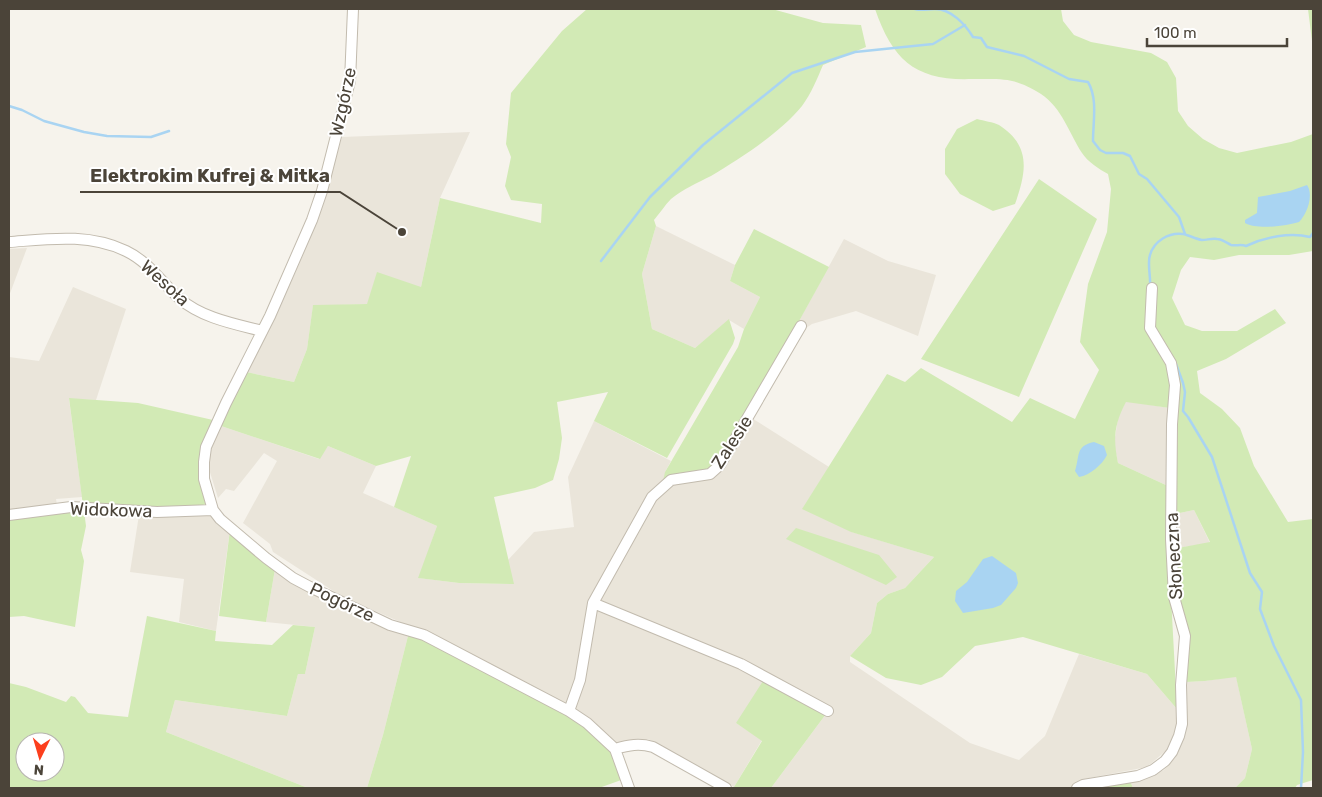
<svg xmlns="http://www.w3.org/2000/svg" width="1322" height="797" viewBox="0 0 1322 797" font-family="Rubik,sans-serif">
	<rect width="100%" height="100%" fill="#f6f3ec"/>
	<path fill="#eae5da" d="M470,132L440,198L421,287L367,304L313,306L307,349L294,382L246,372L275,318L303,255L324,200L342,137Z
		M656,226L735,265L730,281L760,297L744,329L729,320L695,348L652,329L642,274Z
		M844,239L888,261L936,275L918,336L856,311L812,324L803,330L795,328Z
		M27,248L9,296V297V249Z
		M73,287L126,309L96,400L69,399L82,497L56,499L57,505L9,512V357L39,361Z
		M1126,401L1170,408L1168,486L1118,463L1114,444L1118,418Z
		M747,415L829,467L803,508L852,532L934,557L905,588L888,594L877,603L871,633L850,656V662L970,743L1019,760L1045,736L1079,654L1147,674L1177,709V728L1169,748L1147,767L1084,779L1072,788H771L826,714L736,723L762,740L734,787L672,754L662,746L648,739L624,743L609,748L405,624L341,596L273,552L270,544L243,523L277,461L264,453L234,491L226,489L218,498L208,466L211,449L221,426L319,459L328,446L376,466L363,493L437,526L419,578L459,583L513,584L508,560L534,532L574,527L568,477L594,421L671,461L665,472Z
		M1194,510L1210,543L1178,548L1175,514Z
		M209,512L230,530L216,631L179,622L184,579L130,572L139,515Z
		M275,569L297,583L351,612L408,636L383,735L367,788H308L166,732L175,700L287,716L298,674H305L315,627L266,622Z
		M1236,676L1252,749L1245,778L1235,788H1133L1130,781L1148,777L1164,770L1175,758L1184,738L1187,719L1186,682L1205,681Z"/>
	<path fill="#d2eab5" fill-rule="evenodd" d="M587,9H772L823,23L861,25L866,47L823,65C817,79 811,94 802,106C780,133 741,158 711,176C697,183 683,189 671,199C665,205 660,213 654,220L656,226L642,274L652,329L695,348L729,319L735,338L733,344L667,458L594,421L608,392L557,402L562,438L559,459L553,480L535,488L494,497L514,584L459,583L418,578L437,526L394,507L411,456L376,466L328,446L320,459L221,426L246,372L294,382L307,349L313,305L367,304L377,272L421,287L440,198L541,223L542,204L511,200L505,186L511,157L506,144L511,93L562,31Z
		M875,9H1061L1063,21L1074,35L1091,42L1151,53L1167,62L1176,78L1178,111L1188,126L1203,139L1219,148L1237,153L1291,142L1313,134V251L1289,255H1239L1214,260L1190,257L1181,270L1172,298L1185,325L1202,331H1237L1275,309L1286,323L1226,359L1197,371L1200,393L1222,409L1240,428L1254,466L1288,522L1313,519V780L1297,785L1295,788H1235L1245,778L1252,749L1236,677L1205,681L1186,682L1188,663L1187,635L1178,597V548L1210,542L1194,510L1175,514L1179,381L1175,364L1152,328L1153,287L1151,288L1147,328L1167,363L1173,384L1170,408L1126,402C1114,425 1113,438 1118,463L1168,486V541L1177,709L1147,674L1023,637L975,646L942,677L921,685L886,678L850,656L871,633L877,603L888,594L905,588L934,557L851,532L802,509L887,374L905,382L921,368L1012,422L1030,398L1075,419L1099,370L1080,342L1088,284L1107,232L1111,189L1108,174C1099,169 1088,162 1082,153C1069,133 1062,108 1041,94C1013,77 1004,79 972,79C916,81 893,61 875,9Z
		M1308,9H1313V49Z
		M977,119C984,121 993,122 999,125C1032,146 1026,173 1015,204L993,211L960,194L945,174V149L957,129Z
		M1039,179L1097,219L1019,397L921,359Z
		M754,229L829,267L747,415L710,472L663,481L665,472L738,347L744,329L760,297L730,281L735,265Z
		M69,398L138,403L213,420L202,445L207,504L189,508L83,506Z
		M84,511L86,526L81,550L84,561L75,627L24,616L9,617V518Z
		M796,528L879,555L897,577L886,585L786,539Z
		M230,530L275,569L266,622L219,616Z
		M147,616L216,631L215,641L272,645L293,625L315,627L305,674H298L287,716L175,700L166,732L308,788H9V683L26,687L66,702L71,696L75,697L88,713L128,717ZM25,742H55V772H25Z
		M408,636L422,638L560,709L591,730L609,748L624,779L599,788H367L383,735Z
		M763,681L826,714L771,788H737L734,787L762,741L736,723Z
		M1130,781L1133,788H1092Z"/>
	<path fill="#a9d4f2" d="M1307,185C1314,195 1307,214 1299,222C1286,226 1257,230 1245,223V220L1257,213L1258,197L1290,191Z
		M1094,442L1104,446L1107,455C1102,465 1090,475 1079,477L1075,471C1080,456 1075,446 1094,442Z
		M992,556L1016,573L1018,583L1016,588L1001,605L993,608L963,613L955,601L956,591L967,582L983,559Z"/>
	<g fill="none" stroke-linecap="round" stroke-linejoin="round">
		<path stroke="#a9d4f2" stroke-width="2.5" d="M915,9C922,11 927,9 935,9C951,9 965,24 973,37L981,38L987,47L1024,56L1069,79L1088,82C1098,99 1093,122 1093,141L1100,150L1106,153H1123L1130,156L1139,174L1147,179L1179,217L1185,234
			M9,106L22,110L44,121L84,132L107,136L151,137L169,131
			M601,261L650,197L703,145L792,73L855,52L933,44L965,25
			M1150,286C1151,277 1147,263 1150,255C1154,241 1169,232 1183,234C1189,235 1195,239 1202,240C1207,240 1212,238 1217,239C1222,239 1227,243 1231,245C1237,246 1241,244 1246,246C1265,237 1290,232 1310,237L1313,233
			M1176,364L1183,383L1185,392L1183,411L1188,417L1212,457L1250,573L1262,592L1260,609L1274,646L1301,700L1303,752L1301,788"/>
		<g stroke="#c2bbae" stroke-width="12">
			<path id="street" d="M353,9L350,81L322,191L312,220L270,316L226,403L206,447L204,462V479L213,510L220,519L266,558L293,578L310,587L390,625L424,635L569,711L587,723L615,749L629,788
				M9,242C49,239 88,233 126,251C149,262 162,283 180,299C202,318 235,324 262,331
				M9,515L71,507L157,512L213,510
				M593,603L741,664L828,711
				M569,711L580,680L593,603L652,497L671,480L710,474L720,465L801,326
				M615,749C629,745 639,743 653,747L726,788
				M1077,788L1083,785L1138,776L1153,770L1165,761L1172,752L1179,736L1182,724L1181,685L1185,636L1174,597L1171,539L1172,424L1175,385L1171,363L1150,328L1152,288"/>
		</g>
		<use href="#street" stroke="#fff" stroke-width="10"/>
	</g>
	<g text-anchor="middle" stroke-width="4" stroke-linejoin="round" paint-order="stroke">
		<g font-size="18" fill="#4b4439" stroke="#fff">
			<text transform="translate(343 102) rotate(-78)" y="6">Wzgórze</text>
			<text transform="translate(165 283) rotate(42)" y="6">Wesoła</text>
			<text transform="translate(732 442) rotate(-57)" y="6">Zalesie</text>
			<text transform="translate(111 510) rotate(2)" y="6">Widokowa</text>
			<text transform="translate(1174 556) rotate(-93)" y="6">Słoneczna</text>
			<text transform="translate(342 602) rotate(25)" y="6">Pogórze</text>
		</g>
	</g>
	<path fill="none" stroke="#4b4439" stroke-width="2" d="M402 232L340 192H80"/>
	<circle fill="#4b4439" stroke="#fff" stroke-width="2" cx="402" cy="232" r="5"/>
	<g font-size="19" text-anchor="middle" font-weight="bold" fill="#4b4439" stroke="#fff" stroke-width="4" stroke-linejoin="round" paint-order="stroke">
		<text x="210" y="182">Elektrokim Kufrej &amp; Mitka</text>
	</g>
	<rect width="1322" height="797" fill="none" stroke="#4b4439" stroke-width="20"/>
	<g transform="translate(40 757) rotate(185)"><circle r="24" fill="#ffffff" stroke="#b7b4b0"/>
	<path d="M0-4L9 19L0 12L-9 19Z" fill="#fc3f1d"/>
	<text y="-8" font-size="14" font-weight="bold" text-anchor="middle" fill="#4b4439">N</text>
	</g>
	<path d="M1147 38v8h140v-8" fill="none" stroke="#4b4439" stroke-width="2.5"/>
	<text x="1154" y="38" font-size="15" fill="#4b4439" stroke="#ffffff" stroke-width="4" paint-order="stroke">100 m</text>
</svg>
